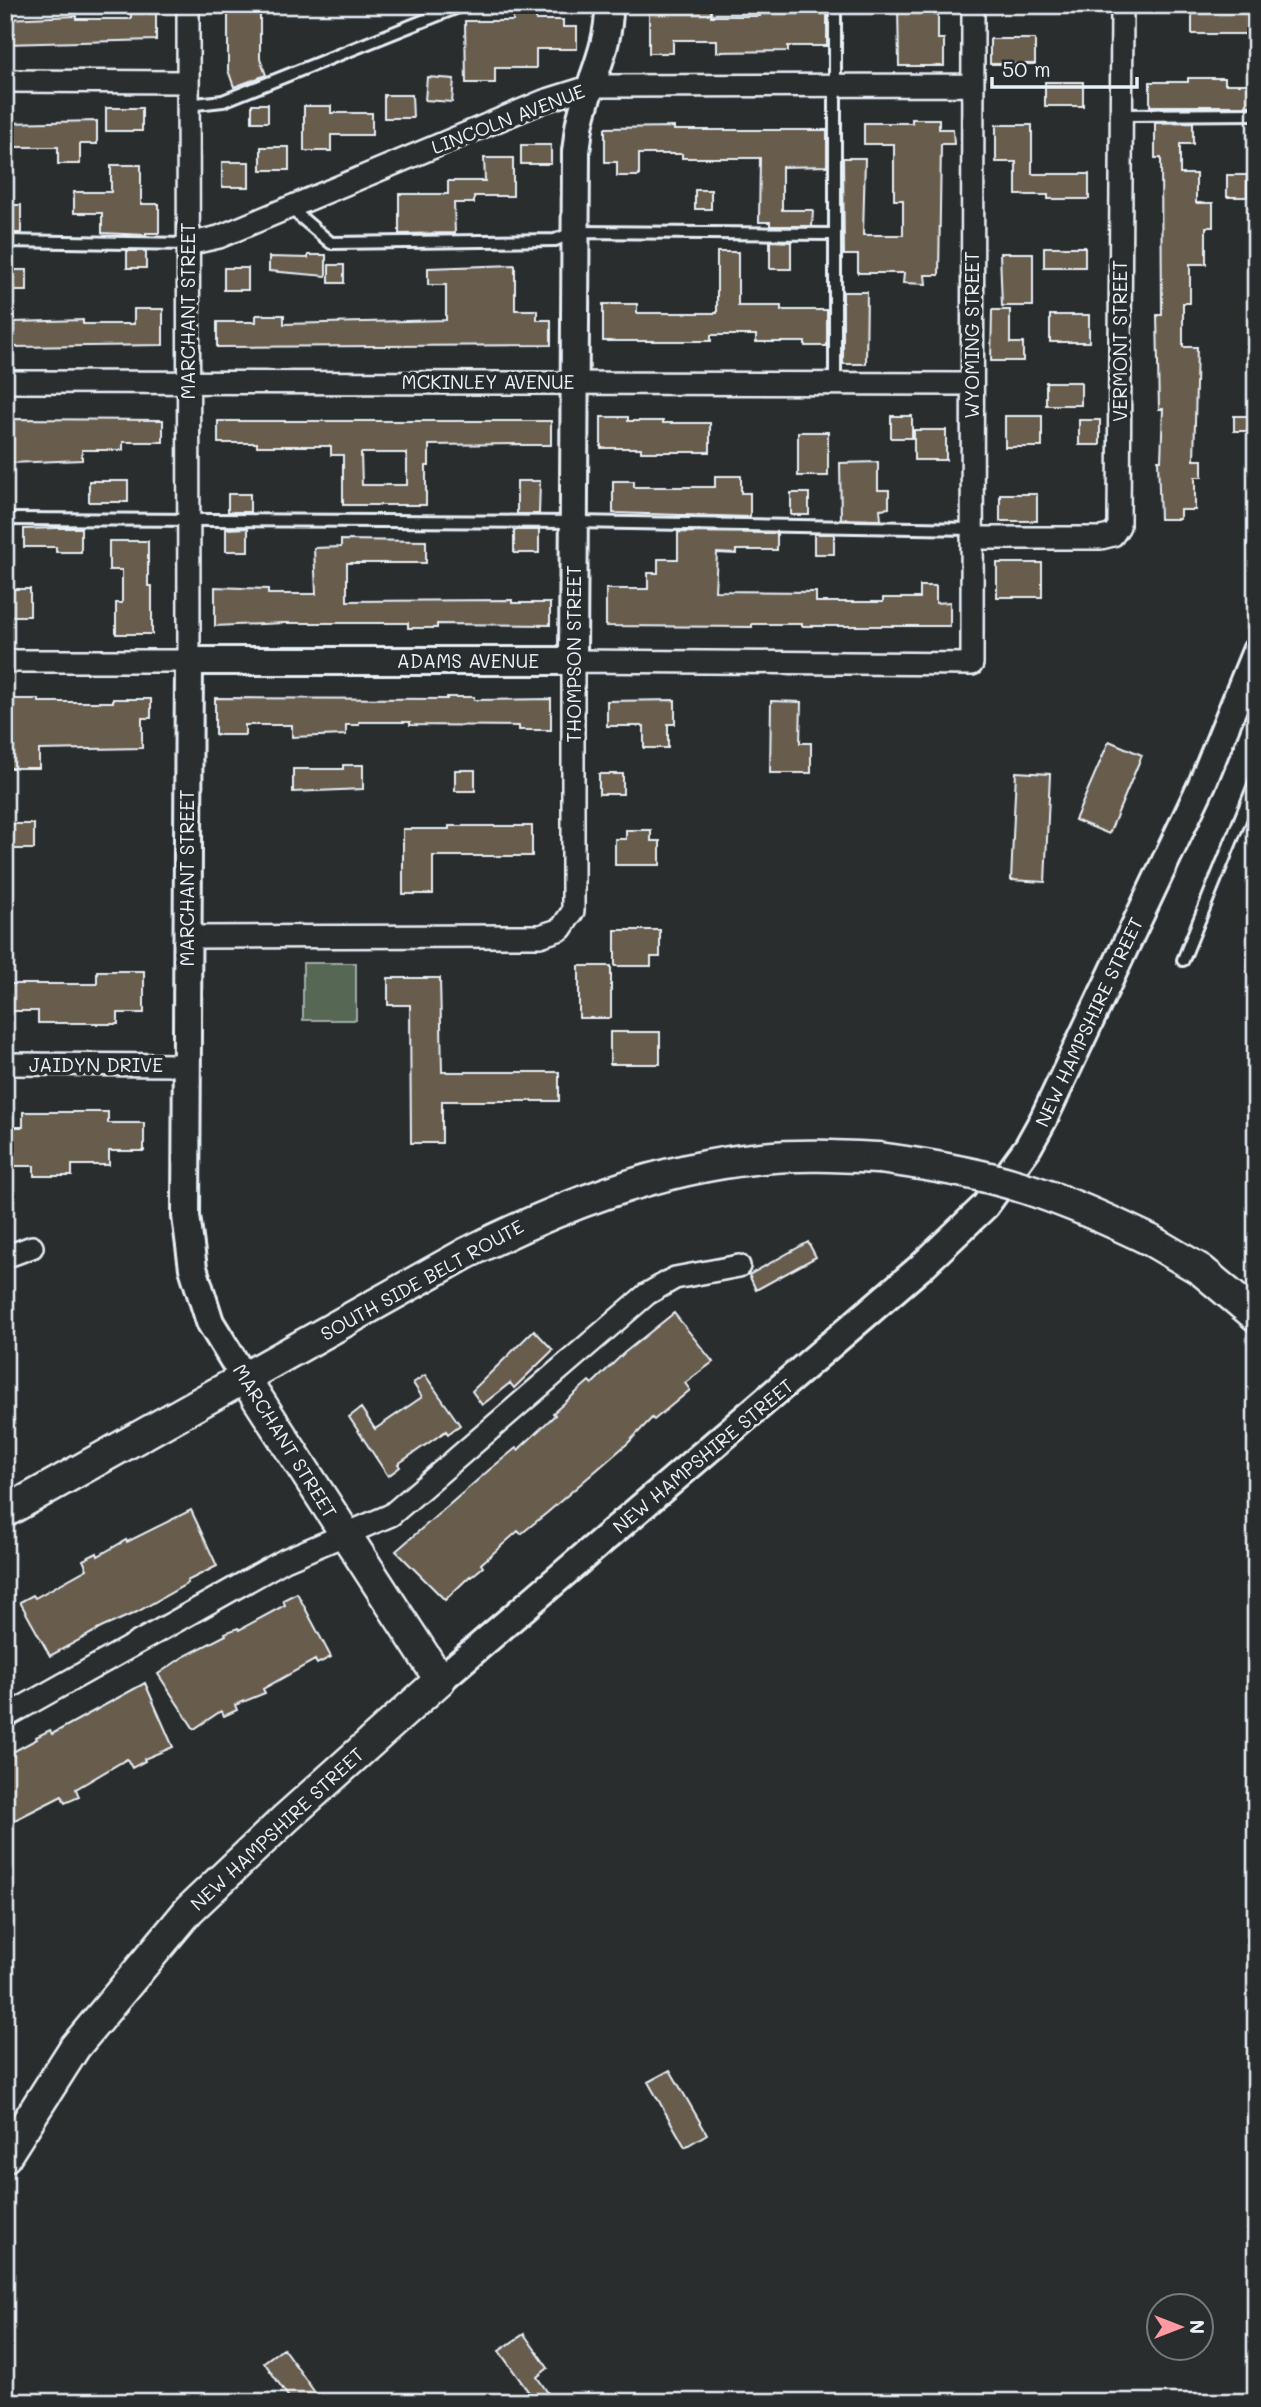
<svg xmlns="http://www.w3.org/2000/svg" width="1261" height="2407" viewBox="0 0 1261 2407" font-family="Mali,sans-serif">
	<rect width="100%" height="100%" fill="#2a2d2e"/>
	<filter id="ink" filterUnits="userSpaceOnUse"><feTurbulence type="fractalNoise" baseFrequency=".0143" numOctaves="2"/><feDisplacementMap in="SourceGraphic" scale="14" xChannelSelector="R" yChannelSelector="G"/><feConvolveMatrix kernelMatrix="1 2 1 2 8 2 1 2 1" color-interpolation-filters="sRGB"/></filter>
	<g filter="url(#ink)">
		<path fill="#566853" stroke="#9faca6" stroke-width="2" d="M303,963H356V1020H303Z"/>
		<path fill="#675b4e" stroke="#e8f1f8" stroke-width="2" fill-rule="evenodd" d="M131,5H156V40L5,44V19L76,16V19H131Z
			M513,5H536V20H563V27H577V49H536V68H495V83H466L465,21H513Z
			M649,5H711V16H760V5H788V13H827V46H788V51L717,52V40H673V53H649Z
			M898,5H938V39H944V66H899Z
			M1226,6H1256V34H1192V9H1226Z
			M228,11H260V59L266,75L234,87L228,70Z
			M990,39H1035V64H990Z
			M427,77L454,79L452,102L425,100Z
			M1188,78H1225V84H1256V106H1150V82H1188Z
			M1045,82H1083V106H1045Z
			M384,95H412L413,118H384Z
			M252,104H268V122H252Z
			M304,106H331V113H372V135H331V151H304Z
			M106,108H142V131H106Z
			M912,119H939V129H953L954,144H941L939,275H925L926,284L903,283L904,273H858V255H844L843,158H865L863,235H903V200H894V144H864V123H912Z
			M97,121V144H80V164H58V147H5V123Z
			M1193,122V144H1180V174H1196V203H1213V227H1206V264H1190V303H1183V347H1197L1194,460H1202V477H1195V510H1180V519H1160L1158,460H1161L1163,409H1159L1157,315H1162L1161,158H1155V123Z
			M996,125H1032V174H1089V199H1048V195H1016V162H996Z
			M674,127V130H827V166L782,167V210H813L812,226H770V222H759L760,158H682V154H639V176H617V162H605V128Z
			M521,145H551V164H521Z
			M261,147H289V170H261Z
			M484,158H513V196H474V203H454L455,233L399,234V194H448V181H485Z
			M222,162H249V187H222Z
			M111,165H141V204H159V233H146V235L102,233V213H74V192H111Z
			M1227,175H1247V197H1227Z
			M695,190H711V209H695Z
			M5,205H21V233H5Z
			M770,241L791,242V269H770Z
			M1044,247H1085V267H1044Z
			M127,251H146V268H127Z
			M717,252H738V306H781V310H827V346H805V342H756V335H711V341H603V304H637V313H717Z
			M1000,253H1033V306H1002Z
			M308,255H326V276L269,271V257L308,258Z
			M329,265H344V283H329Z
			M515,265V310H537V320H551V345L217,347V322H256V315H284V324L446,320V285H428V268Z
			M224,268H248V290H224Z
			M8,270H27V291H8Z
			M843,292H867L866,364H843Z
			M134,309H163V345L14,347V322L83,320V324H134Z
			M992,310H1010V343H1023V361H991Z
			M1050,315H1089V342H1050Z
			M1046,382H1081V405H1046Z
			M891,416H912V438H891Z
			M1005,416H1042V447H1005Z
			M1234,416H1250V431H1234Z
			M601,417H628V421H663V423H710V452H641V448H601Z
			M11,419L163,420V442H123V450H82V460L11,463Z
			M1079,420H1100V445H1079Z
			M218,421H551V445H521V444L429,445V466H426V505H343V455H331V446H257V443H218ZM361,453H407V485H362Z
			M914,430H946V460H914Z
			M798,432H828V476H798Z
			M878,462V490H889V508L880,509L881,520L841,519L840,463Z
			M715,476H741V493H750V517L613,513V481H634V487H715Z
			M89,481H128V502H89Z
			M517,481H540L539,514H517Z
			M791,493H809V515H791Z
			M228,494H250V512H228Z
			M1000,494H1037V521H1000Z
			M56,528H81V552H56V547H24V529Z
			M248,528V551H226V529Z
			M517,530H539V553H514V531Z
			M678,532L777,533V550H736V554L717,553L715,591L816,592V602H883V598H920V586H936V603L950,602V626H802V624H752V627L606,626V589H648V573H658V559H678Z
			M814,534H834V554H814Z
			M341,540L426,541V563H347V601L512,600V603H550V625L437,624V628H408V623H284L215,626V587L268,589V594H316L314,548L341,547Z
			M109,541H148V586H152V634H116V603H122V570H109Z
			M997,563H1042V597H997Z
			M5,589H30V616H5Z
			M447,697H474V700L551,699V730H519V726L410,725V722H359V725H346V735L292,737V725H245V735H215V698L447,699Z
			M7,699H39V702H113V699H151V718H142V748L39,750V768H5Z
			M675,700V724H668V748H644V726H607V701Z
			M771,701L801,702L800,743H811V773H770Z
			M1109,741L1142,755L1109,834L1075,820Z
			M343,765H363V789L293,792V769H343Z
			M455,770H475V791H455Z
			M1016,772L1050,774L1045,882L1011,880Z
			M599,774H623V794H599Z
			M5,824H34V849H5Z
			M449,826H532V856H433V894H403V829H449Z
			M626,830H651V841H660V865H615V839H626Z
			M615,930H660V957H651V966H615Z
			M579,966H611V1018H579Z
			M97,971H144V1013H118V1024H97V1023H38V1011H5V984H97Z
			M388,978H440L442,1072H559V1101H442V1143H411L410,1005H388Z
			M610,1032H660V1064H610Z
			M23,1112H108V1123H144V1151H109V1165H72V1176H34V1166H5V1127H23Z
			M808,1242L816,1257L756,1290L749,1275Z
			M674,1313L713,1362L685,1383L690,1390L654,1420L652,1418L628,1443L548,1512L521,1534L518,1531L481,1564L483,1567L471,1577L470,1576L445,1600L396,1551L489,1470L516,1448L518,1450L555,1415L553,1413L589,1381L592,1384L624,1353Z
			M534,1330L553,1350L514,1388L510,1383L482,1405L472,1391Z
			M425,1375L460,1425L448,1434L446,1431L398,1464L400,1467L388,1476L349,1417L361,1408L375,1429L422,1397L413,1383Z
			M191,1510L217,1566L187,1581L188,1583L137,1612L101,1628L50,1656L20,1602L33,1595L35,1598L87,1569L83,1560L97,1553L98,1556L126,1540L127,1542Z
			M297,1593L331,1657L317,1664L315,1660L263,1689L265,1693L235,1705L237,1710L224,1716L221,1711L194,1729L158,1674L183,1657L226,1635L225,1633L238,1628L239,1630L285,1605L283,1600Z
			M145,1683L173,1747L144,1759L145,1761L132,1768L127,1759L76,1789L79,1797L65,1803L62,1796L5,1825V1756L37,1739L36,1737L50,1730L52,1734Z
			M670,2070L707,2134L685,2147L648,2082Z
			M524,2334L548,2368L537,2377L548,2393L536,2402L499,2351Z
			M283,2348L316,2394L305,2402H292L264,2362Z"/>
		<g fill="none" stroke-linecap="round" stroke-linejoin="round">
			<g stroke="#e8f1f8" stroke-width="16">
				<path id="service" d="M187,105L223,101L463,5
					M1122,115L1256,114
					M290,208L331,243L555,240L575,232L835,234
					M5,241L188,244
					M835,383V5
					M5,519L574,522L972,529
					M1183,960L1256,780"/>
			</g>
			<g stroke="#e8f1f8" stroke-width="26">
				<path id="minor" d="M5,81L187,82
					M188,244L219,237L544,101L592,86L972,85
					M5,382L972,384
					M972,538H1101L1113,535L1119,526L1122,5
					M5,661H189L188,5
					M187,937L540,936L561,929L573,911V661L972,664L973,5
					M5,1064L187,1065
					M5,1257L32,1247
					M5,1717L285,1560L391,1515L647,1294L675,1278L739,1266"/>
			</g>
			<g stroke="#e8f1f8" stroke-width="32">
				<path id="tertiary" d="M245,1379L210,1322L193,1268L186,1216L189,661H573L576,151C578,140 578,129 581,118C590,80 610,46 609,5
					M440,1680L921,1267L985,1206L1028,1147L1043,1120L1202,784L1256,651"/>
			</g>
			<g stroke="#e8f1f8" stroke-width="35">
				<path id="secondary" d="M1150,1240L1201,1270L1256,1316
					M5,1512L465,1254C558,1207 657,1168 762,1158C801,1154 839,1156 879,1158
					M5,2157L75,2047L189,1910L285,1819L440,1680L245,1379"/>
			</g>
			<use href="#service" stroke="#2a2d2e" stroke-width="10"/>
			<use href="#minor" stroke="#2a2d2e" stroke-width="21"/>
			<use href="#tertiary" stroke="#2a2d2e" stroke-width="26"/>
			<use href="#secondary" stroke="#2a2d2e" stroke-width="30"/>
			<g stroke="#e8f1f8" stroke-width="35" stroke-linecap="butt">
				<path id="secondary-bridge" d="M879,1158C916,1163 953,1169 990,1178C1046,1192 1098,1215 1150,1240"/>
			</g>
			<use href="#secondary-bridge" stroke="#2a2d2e" stroke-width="30"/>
		</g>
	</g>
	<g text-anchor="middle" stroke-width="7" stroke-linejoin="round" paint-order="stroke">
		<g font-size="19" fill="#e8f1f8" stroke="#2a2d2e">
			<text transform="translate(508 119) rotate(-21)" y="7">LINCOLN AVENUE</text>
			<text transform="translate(188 311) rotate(-90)" y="7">MARCHANT STREET</text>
			<text transform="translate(972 335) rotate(-90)" y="7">WYOMING STREET</text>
			<text transform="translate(1120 341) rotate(-90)" y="7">VERMONT STREET</text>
			<text x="488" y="389">MCKINLEY AVENUE</text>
			<text transform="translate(574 654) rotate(-90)" y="7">THOMPSON STREET</text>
			<text x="468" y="668">ADAMS AVENUE</text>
			<text transform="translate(187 878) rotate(-90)" y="7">MARCHANT STREET</text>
			<text transform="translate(1089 1022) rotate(-65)" y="7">NEW HAMPSHIRE STREET</text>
			<text x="96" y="1072">JAIDYN DRIVE</text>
			<text transform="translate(422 1280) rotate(-29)" y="7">SOUTH SIDE BELT ROUTE</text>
			<text transform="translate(285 1441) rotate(58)" y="7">MARCHANT STREET</text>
			<text transform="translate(703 1456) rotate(-40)" y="7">NEW HAMPSHIRE STREET</text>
			<text transform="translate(277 1829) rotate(-43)" y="7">NEW HAMPSHIRE STREET</text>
		</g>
	</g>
	<rect width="1261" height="2407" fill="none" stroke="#2a2d2e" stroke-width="28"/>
	<rect x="14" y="14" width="1233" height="2379" fill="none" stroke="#e8f1f8" stroke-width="2.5" filter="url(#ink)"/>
	<g transform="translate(1180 2327) rotate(90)"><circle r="33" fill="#2a2d2e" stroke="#767b7f" stroke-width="2"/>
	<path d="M0-5L12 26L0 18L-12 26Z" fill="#ff9aa2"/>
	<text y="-10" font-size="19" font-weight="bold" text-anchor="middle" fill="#e8f1f8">N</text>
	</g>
	<path d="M992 77v10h145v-10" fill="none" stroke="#e8f1f8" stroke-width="3.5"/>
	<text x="1002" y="77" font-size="21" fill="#e8f1f8" stroke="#2a2d2e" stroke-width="5" paint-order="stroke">50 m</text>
</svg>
